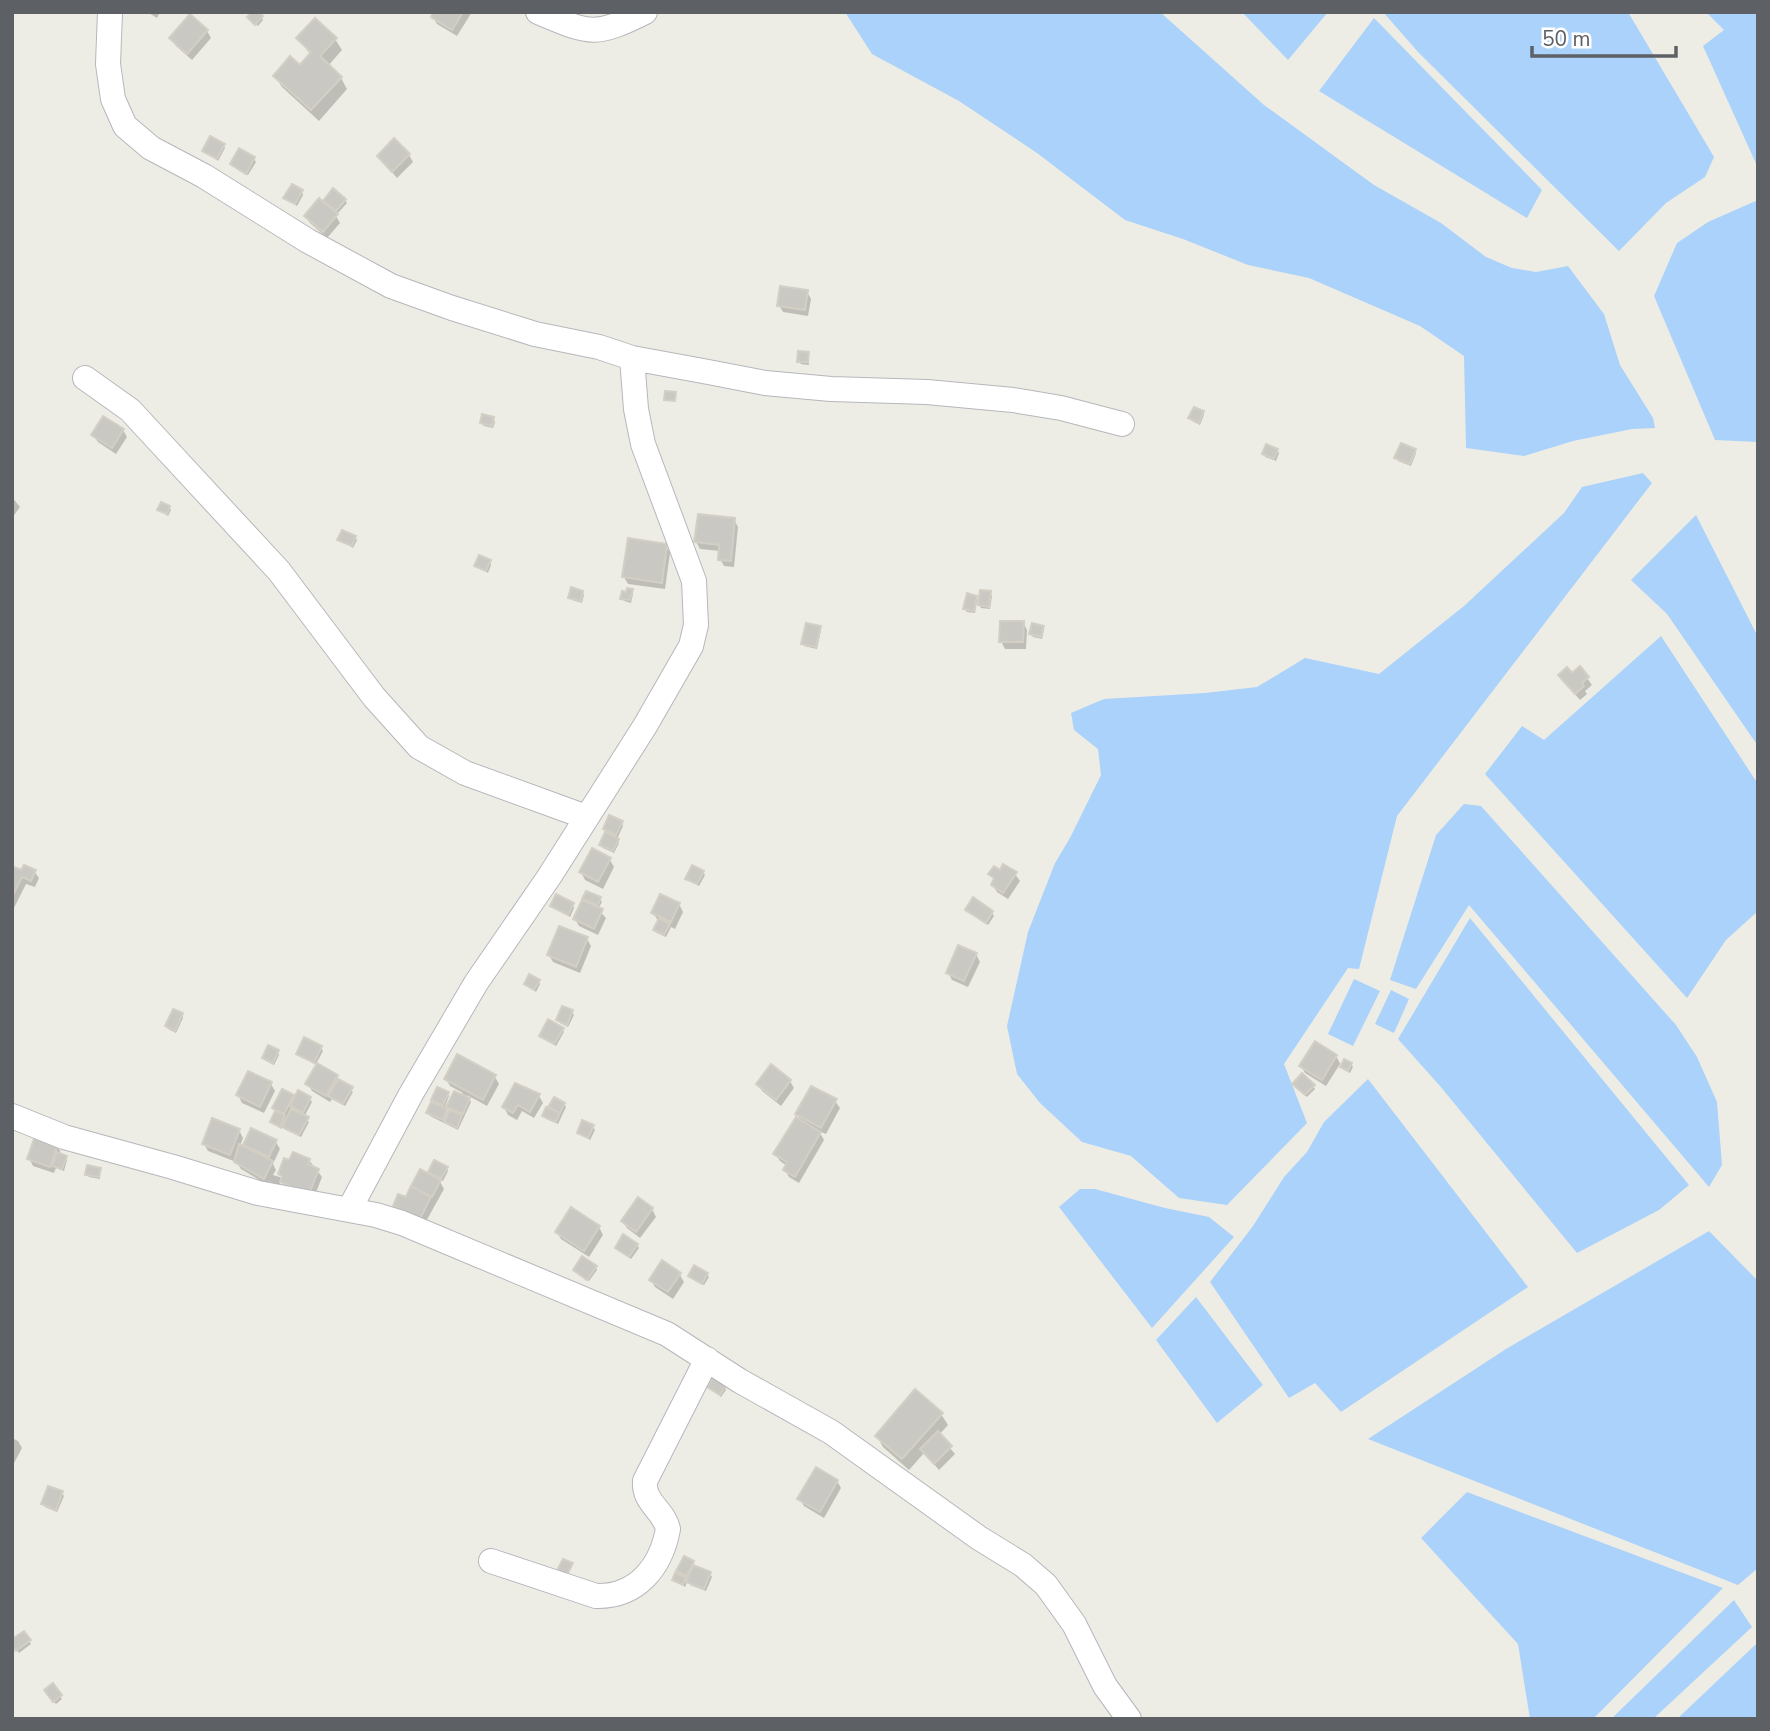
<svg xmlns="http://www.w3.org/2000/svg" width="1770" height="1731" viewBox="0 0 1770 1731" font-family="'Nunito Sans',sans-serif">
	<rect width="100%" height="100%" fill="#eeede5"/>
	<path fill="#aad2fa" d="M845,12H1160L1264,105L1374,185L1441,223L1486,257L1512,268L1536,272L1568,266L1604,314L1620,365L1653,418L1655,428L1632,429L1573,441L1524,456L1466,448L1464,356L1420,326L1309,278L1248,265L1183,239L1125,220L1037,153L959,101L872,54Z
		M1242,12H1328L1288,60Z
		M1383,12H1628L1714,157L1705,177L1666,203L1619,251L1419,53Z
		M1706,12H1758V168L1703,46L1724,30Z
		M1374,18L1542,190L1527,218L1319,91Z
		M1758,200V442L1715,440L1654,296L1677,243L1708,222Z
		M1643,473L1652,483L1397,816L1359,969L1348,968L1284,1064L1307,1123L1227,1205L1179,1198L1131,1156L1082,1142L1040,1103L1017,1074L1007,1026L1028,932L1055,863L1070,838L1101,775L1098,749L1074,730L1071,713L1104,699L1205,693L1257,687L1305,658L1379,674L1464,606L1564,513L1582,487Z
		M1696,515L1758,637V746L1667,614L1631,580Z
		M1661,636L1758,784V911L1726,940L1687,998L1485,774L1522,726L1544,740Z
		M1464,804L1481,806L1676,1025L1697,1057L1717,1102L1722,1165L1709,1187L1469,905L1416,989L1390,980L1436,835Z
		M1470,918L1689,1185L1659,1210L1577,1253L1440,1086L1398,1039Z
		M1354,979L1380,991L1353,1046L1328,1034Z
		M1391,990L1409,999L1394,1033L1375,1024Z
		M1368,1079L1528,1287L1341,1412L1315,1383L1289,1398L1210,1282L1253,1226L1284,1177L1307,1152L1324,1122Z
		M1080,1189H1095L1165,1208L1209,1217L1234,1237L1152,1328L1059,1207Z
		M1709,1231L1758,1281V1568L1738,1585L1368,1439L1506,1349Z
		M1196,1297L1263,1385L1217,1423L1156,1340Z
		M1467,1492L1723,1588L1593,1719H1530L1518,1644L1421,1538Z
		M1734,1600L1752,1627L1653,1719H1611Z
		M1758,1643V1719H1677L1754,1646Z"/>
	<path fill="#0003" d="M147,12H160L157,18Z
		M435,12H472L457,36L437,24L433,17Z
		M262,18L263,20L258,26L251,20Z
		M207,31L211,38L192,60L176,46L171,39Z
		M298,38L335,39L342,50L328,66L341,78L347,89L319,121L282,87L275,76L300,67L311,55Z
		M223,145L225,148L218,161L204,151Z
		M409,155L413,162L397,178L379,157Z
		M254,159L256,162L248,175L232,164Z
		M302,192L303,195L297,206L286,198Z
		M345,200L347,203L338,213L331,207L330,209L325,201Z
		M306,216H336L340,223L327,238L310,223Z
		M807,292L811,299L808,316L783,312L779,305Z
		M807,354L809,365L801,364L799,361Z
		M1203,412L1204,415L1200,425L1192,421L1190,418Z
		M493,419L495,422L493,428L484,426L482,423Z
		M123,430L127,437L116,454L98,442L93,435Z
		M1277,450L1279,453L1276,461L1265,457L1264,454Z
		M1415,450L1416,453L1411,466L1398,461L1396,458Z
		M12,497L20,507L12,518Z
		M169,507L171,510L168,516L159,510Z
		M734,519L738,527L734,567L724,566L720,559L721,551L700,549L696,542Z
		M355,537L357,540L353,548L339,540Z
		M666,546L670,553L665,589L628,584L624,577Z
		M490,562L491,565L488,573L476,565Z
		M631,591L633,594L631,603L624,601L622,598Z
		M582,592L584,595L582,603L572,600L570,597Z
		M990,593L992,596L990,609L981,608L977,601L975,613L967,612L965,609L976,597L980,604Z
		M1023,622L1027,630L1026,649H1005L1001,641Z
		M820,627L821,630L817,649L804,646L803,643Z
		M1043,627L1044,630L1042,639L1033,637L1031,634Z
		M1572,675L1587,678L1592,685L1585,691L1587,694L1580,700L1560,676Z
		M622,823L623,826L617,839L619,843L614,853L603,848L601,845L607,832L605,829Z
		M610,860L614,867L603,889L585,880L581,872Z
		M12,868L22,872L34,871L39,878L35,887L26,884L13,910Z
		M703,872L705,875L699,886L687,879Z
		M1001,872L1015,874L1020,881L1008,899L997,892L993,885L995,881L990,874Z
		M584,899H600L602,902L598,909L606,918L598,935L579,926L575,919L587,904Z
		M679,904L683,912L675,929L671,927L666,937L657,933L655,930L659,922L653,913Z
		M573,905L574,908L570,917L552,906Z
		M967,910L992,913L994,916L988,925Z
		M587,939L591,946L580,973L553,962L549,955Z
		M976,954L980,962L968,987L952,980L948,972Z
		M538,981L540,984L536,992L526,984Z
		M572,1012L574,1015L568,1027L560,1023L558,1020Z
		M182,1015L183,1018L176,1033L168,1029L167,1026Z
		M562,1029L564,1032L556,1046L541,1036Z
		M321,1048L323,1051L316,1064L298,1054Z
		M278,1052L279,1055L274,1065L266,1061L264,1058Z
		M1336,1056L1342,1067L1351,1064L1353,1067L1350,1073L1344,1070L1340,1064L1326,1086L1305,1073L1301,1066Z
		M337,1076L340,1082L353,1092L345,1106L332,1099L330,1102L312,1091L308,1084Z
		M495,1077L499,1084L487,1106L467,1095L471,1102L458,1130L430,1116L428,1113L437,1106L433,1100L448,1093L449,1096L444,1109L448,1115L450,1110L448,1107L462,1096L463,1093L450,1086L446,1079Z
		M790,1081L794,1088L781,1106L762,1091L758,1084Z
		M271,1084L275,1091L264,1113L242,1103L238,1095Z
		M1313,1086L1315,1089L1307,1097L1296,1087Z
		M292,1096L295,1100L310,1099L312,1102L304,1117L309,1122L301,1137L286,1130L283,1125L281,1129L272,1122L277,1111L274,1108Z
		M539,1096L543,1103L534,1118L522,1111L517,1120L508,1115L504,1107Z
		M835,1101L840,1108L826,1134L819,1131L824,1140L799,1183L789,1177L785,1170L787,1166L780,1161L775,1154L802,1122L797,1114Z
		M564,1104L566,1107L558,1124L546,1119L544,1116L553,1110L550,1107Z
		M593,1127L595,1130L590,1140L579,1133Z
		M239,1130L243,1138L240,1146L249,1151L245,1145L276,1142L280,1149L273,1164L276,1170L273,1175L283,1178L280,1174L309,1160L322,1177L313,1200L286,1189L281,1181L278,1189L274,1187L270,1181L268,1185L241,1169L236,1162L208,1151L204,1144Z
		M57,1145L61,1153L60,1155L67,1160L64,1171L56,1168L54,1173L33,1166L29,1158Z
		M446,1168L448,1171L443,1181L438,1178L444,1189L424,1225L399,1214L395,1206L406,1199L421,1172L434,1179L430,1172Z
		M100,1169V1179L89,1177L87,1174Z
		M652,1209L656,1217L640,1238L627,1228L623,1221Z
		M599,1227L603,1235L589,1257L561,1239L557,1232Z
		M637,1245L639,1248L631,1259L617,1248Z
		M663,1263L680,1275L684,1282L673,1299L655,1287L651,1280Z
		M596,1267L597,1270L589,1281L575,1270Z
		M707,1274L709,1277L704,1285L690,1276Z
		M709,1387H725L726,1390L721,1397Z
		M941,1414L948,1425L939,1435L955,1454L939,1470L924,1453L909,1470L883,1447L877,1436Z
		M12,1438L18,1441L22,1448L13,1465Z
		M837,1481L841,1488L824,1518L804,1506L800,1499Z
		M62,1493L64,1496L57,1512L45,1507L43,1504Z
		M693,1562L694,1567L710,1574L712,1577L706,1591L690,1585V1578L683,1575L687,1582L685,1587L674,1580L682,1578L678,1571Z
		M23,1633L31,1644L19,1653L13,1645Z
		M52,1686L62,1699L56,1704L47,1694Z"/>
	<path fill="#cac8c2" stroke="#d3cfc4" stroke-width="2" d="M252,12H259L263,16L255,25L247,17Z
		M433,12H463L452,30L431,17Z
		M190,14L208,30L187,54L169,38Z
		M315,18L337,38L320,56L342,77L311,110L273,76L290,56L300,65L311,52L296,38Z
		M210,136L225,144L217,159L202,151Z
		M394,138L410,154L392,172L377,156Z
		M239,148L255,157L246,174L230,164Z
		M292,184L303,190L295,204L283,198Z
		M333,188L346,199L336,211L323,201Z
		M319,198L338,214L323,232L304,216Z
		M780,286L808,290L805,310L777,306Z
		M798,351L809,352L808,362H797Z
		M665,391L676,392L675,401L664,400Z
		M1194,407L1204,411L1199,423L1188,418Z
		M482,414L494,417L492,426L480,423Z
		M103,416L124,429L112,448L91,435Z
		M1401,443L1416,449L1410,464L1394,458Z
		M1266,444L1278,449L1274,459L1262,454Z
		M161,502L170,506L167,514L157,510Z
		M698,514L735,518L731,561L718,560L719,545L694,542Z
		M342,530L356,536L352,546L337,540Z
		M628,538L667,544L662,583L622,577Z
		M479,555L491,560L486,571L474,566Z
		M571,587L583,591L581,601L568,598Z
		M627,588L633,589L630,600L620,599L622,591L626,592Z
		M980,590L991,591L989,607L978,605Z
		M967,593L977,596L974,611L963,609Z
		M1000,621H1024L1023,642H999Z
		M806,623L821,626L816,647L801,644Z
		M1032,623L1044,626L1041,637L1029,634Z
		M1580,666L1589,677L1582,683L1584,686L1575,694L1558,675L1567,667L1572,673Z
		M609,815L623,821L616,835L603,829Z
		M605,832L619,839L613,851L599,845Z
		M592,848L611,858L598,882L579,872Z
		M1003,864L1017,872L1003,893L991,885L994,878L988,874L994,866L1000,870Z
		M24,865L36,870L31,881L22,877L12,897V866L21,870Z
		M692,865L704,871L697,884L685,879Z
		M586,891L601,897L598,905L582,899Z
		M556,894L574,903L568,915L550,906Z
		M660,894L680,903L671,922L651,913Z
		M973,897L993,911L986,923L965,910Z
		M582,900L603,909L594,929L573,919Z
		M659,918L670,924L664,935L653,930Z
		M559,926L588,937L576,967L547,955Z
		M958,945L977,953L964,981L946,973Z
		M529,974L540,980L534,990L524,984Z
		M562,1006L573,1010L567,1025L556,1020Z
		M173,1009L183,1013L175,1031L165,1026Z
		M548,1019L564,1028L554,1044L539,1036Z
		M304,1037L322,1046L314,1063L296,1054Z
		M1315,1041L1337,1055L1322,1080L1299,1066Z
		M268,1045L279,1050L273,1063L262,1058Z
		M457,1054L496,1075L483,1100L444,1079Z
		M1344,1059L1352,1063L1348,1071L1340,1067Z
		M317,1063L338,1075L326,1096L305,1084Z
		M771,1064L791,1080L776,1100L756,1084Z
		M248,1071L272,1082L260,1107L236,1095Z
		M1302,1073L1315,1085L1305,1095L1292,1084Z
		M338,1079L353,1087L343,1104L328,1096Z
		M515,1083L540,1094L530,1112L518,1105L513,1113L502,1107Z
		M811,1086L837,1099L821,1128L795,1114Z
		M437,1087L449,1092L443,1105L431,1100Z
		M282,1089L294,1095L284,1114L272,1108Z
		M298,1090L311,1097L303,1113L290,1106Z
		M454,1091L470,1098L463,1114L446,1107Z
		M554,1097L565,1103L560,1113L548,1107Z
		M431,1102L447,1109L443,1120L426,1113Z
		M546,1107L560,1113L556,1122L542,1116Z
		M291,1109L309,1117L299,1135L282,1127Z
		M449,1110L462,1115L457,1128L444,1122Z
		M275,1111L285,1115L280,1127L270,1122Z
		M796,1117L821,1132L795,1177L783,1170L787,1162L773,1154Z
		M212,1118L240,1129L230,1155L202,1144Z
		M582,1120L594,1125L588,1138L577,1133Z
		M251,1128L277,1140L269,1157L243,1145Z
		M35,1136L58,1144L50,1167L27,1159Z
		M239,1144L273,1161L264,1179L234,1162Z
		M57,1152L67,1156L62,1169L52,1166Z
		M293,1152L310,1159L308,1164L319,1169L309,1194L280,1182L282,1176L278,1174L284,1158L289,1160Z
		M434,1160L448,1167L441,1179L428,1172Z
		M87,1165L101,1168L99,1177L85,1175Z
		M420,1169L441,1180L432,1197L411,1186Z
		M411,1186L431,1197L420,1219L393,1206L398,1194L406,1197Z
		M638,1197L653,1208L636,1232L621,1221Z
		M571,1207L600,1226L584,1251L555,1232Z
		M623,1234L638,1244L629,1257L615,1248Z
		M582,1256L597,1266L587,1280L573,1270Z
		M662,1260L681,1273L668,1292L649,1280Z
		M694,1265L708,1273L702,1284L688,1276Z
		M713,1377L726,1385L720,1395L707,1387Z
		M915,1389L943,1413L902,1459L875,1436Z
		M938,1431L952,1446L934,1464L920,1449Z
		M816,1467L838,1480L820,1512L797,1499Z
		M48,1486L63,1491L56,1510L41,1504Z
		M684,1556L694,1561L687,1576L676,1571Z
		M563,1559L573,1563L564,1581L554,1576Z
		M693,1565L711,1572L704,1589L686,1582Z
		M675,1573L686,1577L683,1585L672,1580Z
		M24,1631L31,1640L16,1651L12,1646V1639Z
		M53,1683L62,1695L53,1702L44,1690Z"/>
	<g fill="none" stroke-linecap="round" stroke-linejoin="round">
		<g stroke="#b6b7bb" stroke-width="26">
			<path id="minor" d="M110,12L108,64L113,99L125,126L151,148L204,176L308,241L391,286L452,308L535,334L599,347L632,358L703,371L765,383L831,389L927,392L1013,400L1061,408L1122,424
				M538,12C589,33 593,38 645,12
				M85,378L130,410L279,571L374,697L419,747L465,773L586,817
				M12,1116L64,1137L173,1167L258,1193L376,1215L402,1223L667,1334L740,1381L831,1432L979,1538L1023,1565L1046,1585L1074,1624L1105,1686L1129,1719
				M349,1210L411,1094L476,983L549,877L645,726L691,646L696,625L694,581L643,444L636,409L632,358
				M491,1561L596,1596C637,1597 661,1567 668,1529C664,1510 643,1503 645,1481L707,1359"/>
		</g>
		<use href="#minor" stroke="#fff" stroke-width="24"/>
	</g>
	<rect width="1770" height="1731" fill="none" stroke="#5d6065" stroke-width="28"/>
	<path d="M1532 46v10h144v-10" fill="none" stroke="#5d6065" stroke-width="3.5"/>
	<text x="1542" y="46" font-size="21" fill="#5d6065" stroke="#ffffff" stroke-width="5" paint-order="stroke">50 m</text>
</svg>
